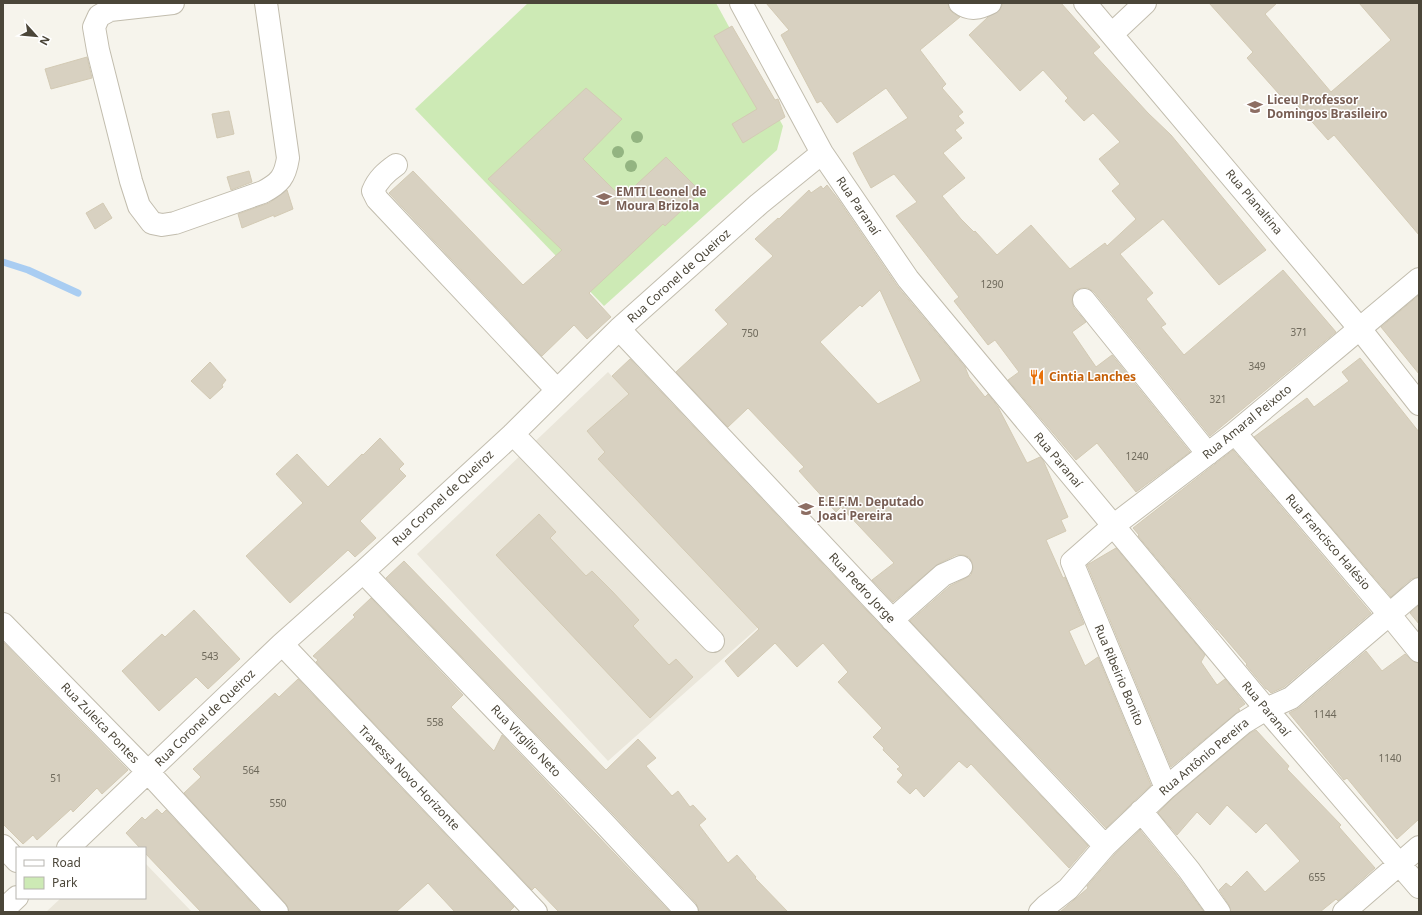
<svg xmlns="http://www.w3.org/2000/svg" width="1422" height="915" viewBox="0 0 1422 915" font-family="'Noto Sans',sans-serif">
	<rect width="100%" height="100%" fill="#f6f4ec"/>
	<path fill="#eae6da" d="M608,372L806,585L608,761L417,554Z
		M145,863L192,912H46L61,898H145Z"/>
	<path fill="#cdeab5" d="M528,3H716L783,126L777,150L604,306L415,109Z"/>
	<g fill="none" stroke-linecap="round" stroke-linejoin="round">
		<path stroke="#a9cdf2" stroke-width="7" d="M3,262L28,270L78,293"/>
	</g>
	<path fill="#d8d1c1" stroke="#d3cab4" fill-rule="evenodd" d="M766,3H948L949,9L953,13L960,17L920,50L946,84L942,88L963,112L958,116L964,123L955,130L962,138L943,153L965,178L942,196L961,219L974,232L975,231L997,255L1031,225L1070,269L1105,243L1107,246L1136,219L1112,191L1120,184L1099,159L1120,142L1093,113L1084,121L1065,101L1068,98L1043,70L1020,91L969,35L988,17L1000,10L1003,3H1061L1100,47L1093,53L1148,113L1171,135L1266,250L1219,285L1163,219L1120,254L1153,293L1146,299L1166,324L1161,327L1184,355L1283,270L1336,332L1210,436L1094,292L1088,288H1082L1076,290L1073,295L1072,302L1074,308L1086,322L1072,332L1096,367L1112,355L1190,452L1136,492L1097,443L1076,460L1008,380L1019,372L995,340L988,345L954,301L959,297L896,216L917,202L894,174L871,188L858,164L853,153L908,118L886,88L837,123L821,101L817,103L781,35L789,30Z
		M1209,3H1277L1265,14L1331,92L1391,40L1359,3H1419V235L1334,135L1328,140L1292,99L1287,103L1247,58L1253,52Z
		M732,26L775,100L778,99L785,117L743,143L732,124L757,109L714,36Z
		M87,57L92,78L51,89L45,69Z
		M586,88L622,119L583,159L622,198L666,157L701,192L665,226L663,224L589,293L611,317L587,339L574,325L542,356L389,193L413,171L523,285L562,250L488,179Z
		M229,111L234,134L217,138L212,114Z
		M249,171L252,182L231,190L227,177Z
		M827,185L838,199L898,287L965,367L969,377L985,397L988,394L998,407L1027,463L1040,457L1043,460L1068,517L1061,520L1066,531L1046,540L1063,578L1065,577L1084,624L1069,631L1085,666L1098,657L1151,785L1106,828L910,621L950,586L966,578L971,575L973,568L972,562L969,557L963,555H956L938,564L893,602L872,580L894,563L841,507L836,512L799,471L804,467L748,408L728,427L676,372L728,324L715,310L773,256L755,239L778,218L779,219L809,190L811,193L821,186L823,189ZM880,290L921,381L878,404L820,342L860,305L862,307Z
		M287,190L293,209L274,217V215L242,228L238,214L269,203Z
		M103,203L112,218L95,229L86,213Z
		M1419,295V374L1381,327Z
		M1360,358L1419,432V577L1411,579L1391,597L1254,437L1307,398L1314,407L1349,381L1342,372Z
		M630,359L1088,846L1069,868L971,764L967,768L959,761L924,797L916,788L910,794L897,782L903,775L897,769L900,767L883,750L884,748L873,737L882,728L838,682L848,672L823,643L797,667L775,643L738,677L725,661L759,629L598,459L605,452L587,431L629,394L612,376Z
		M210,362L226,380L222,385L223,387L210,399L191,381Z
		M380,438L404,464L399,469L406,476L360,521L376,538L355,557L348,550L290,603L246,556L303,503L276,474L297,454L328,487L362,454L363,455Z
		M1233,450L1371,613L1284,687L1271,693L1267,689H1266L1246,665L1247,664L1217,629V630L1138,536L1139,535L1133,528Z
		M539,514L556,532L550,538L586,576L592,571L612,591L639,620L633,626L669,665L676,659L693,677L650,718L496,555Z
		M1116,548L1205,655L1201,662L1217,685L1225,679L1245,704L1238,709L1240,710L1171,767L1087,565Z
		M404,561L606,770L638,739L656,758L646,766L672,796L678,791L690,807L693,805L706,819L699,825L728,863L737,855L756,877L755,878L788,912H699L696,903L612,813L386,578Z
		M371,598L463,695L451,707L494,751L502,735L670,912H559L535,887L532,890L316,662L318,660L313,656L355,617L353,615Z
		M1419,605V624L1410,613Z
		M194,610L240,659L208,689L196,677L159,711L122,671L162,634L165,637Z
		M3,642L128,770L102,794L97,788L73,812L71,809L37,840L33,835L23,844L3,824Z
		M1366,651L1382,671L1405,654L1414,662L1419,663V819L1397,839L1347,778L1344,780L1289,713L1299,708Z
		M298,679L514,907L509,912H455L428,883L396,912H289L286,904L184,793L201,777L193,769L275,693L279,697Z
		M1256,730L1289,766L1287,769L1341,825L1339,827L1375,868L1338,901L1336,899L1320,912H1231L1229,905L1219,890L1226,883L1231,887L1247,871L1265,892L1300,861L1266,823L1256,833L1227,805L1210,825L1197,812L1177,835L1158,813L1174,797L1250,733Z
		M157,809L162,814L166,810L260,912H201L145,853V848H140L126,833L142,817L145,820Z
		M1140,830L1179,878L1204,912H1060L1088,888L1087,886L1114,855Z"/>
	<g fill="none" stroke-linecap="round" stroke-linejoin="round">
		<g stroke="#c2bdae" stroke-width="24">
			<path id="minor" d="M173,3L110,10L99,16L94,27L98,50L131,181L139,206L152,223L162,225L175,223L263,192C280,183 285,177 288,158L266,3
				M741,3L822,153L908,279L1266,709L1419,887
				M960,3C970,11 980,8 990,3
				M1085,3L1360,329L1419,404
				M1112,34L1145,3
				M396,165C386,172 378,179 373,191L377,199L557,390
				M1084,300L1208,454
				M619,329L1105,846
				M1235,433L1389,614L1419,651
				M513,434L713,641
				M363,572L603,822L687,912
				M892,620L943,575L961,567
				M3,624L148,772L277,912
				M282,644L536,912
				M1166,788L1072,562L1113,526L1235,433L1419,279
				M1141,811L1189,870L1219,912
				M3,846L17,861
				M68,848L282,644L363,572L513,434L619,329L759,204L822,153
				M3,910L17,897
				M1040,912L1046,906L1068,889L1105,846L1166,788L1243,723L1266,709L1291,698L1419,589
				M1344,912L1419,847"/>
		</g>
		<use href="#minor" stroke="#fff" stroke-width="22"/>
	</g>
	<g fill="#93b481">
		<circle cx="637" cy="137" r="6"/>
		<circle cx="618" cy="152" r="6"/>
		<circle cx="631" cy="166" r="6"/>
	</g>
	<defs>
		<g id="school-bare" transform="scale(1.2)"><path d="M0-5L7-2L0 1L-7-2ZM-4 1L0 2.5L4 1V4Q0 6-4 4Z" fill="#8d6e63" stroke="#fff" stroke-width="2.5" paint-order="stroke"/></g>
		<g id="restaurant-bare" transform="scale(1.2)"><path d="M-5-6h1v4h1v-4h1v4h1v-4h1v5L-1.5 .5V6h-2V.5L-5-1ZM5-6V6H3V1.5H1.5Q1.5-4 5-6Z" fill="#e8710a" stroke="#fff" stroke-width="2.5" paint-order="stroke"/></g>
	</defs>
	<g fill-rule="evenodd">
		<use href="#school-bare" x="1255" y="107"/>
		<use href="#school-bare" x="604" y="199"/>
		<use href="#restaurant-bare" x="1037" y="377"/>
		<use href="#school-bare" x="806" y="509"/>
	</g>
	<g text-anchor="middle" stroke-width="3" stroke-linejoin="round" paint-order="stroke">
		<g font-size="10" fill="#6e695b">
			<text x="992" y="288">1290</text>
			<text x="1299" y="336">371</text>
			<text x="750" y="337">750</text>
			<text x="1257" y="370">349</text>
			<text x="1218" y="403">321</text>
			<text x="1137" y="460">1240</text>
			<text x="210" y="660">543</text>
			<text x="1325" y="718">1144</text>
			<text x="435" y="726">558</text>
			<text x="1390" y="762">1140</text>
			<text x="251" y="774">564</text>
			<text x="56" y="782">51</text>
			<text x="278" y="807">550</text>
			<text x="1317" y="881">655</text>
		</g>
		<g font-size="12" font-weight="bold" fill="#785e54" stroke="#fff" text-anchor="start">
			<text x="1267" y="104">Liceu Professor<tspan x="1267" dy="14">Domingos Brasileiro</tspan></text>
			<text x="616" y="196">EMTI Leonel de<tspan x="616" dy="14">Moura Brizola</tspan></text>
			<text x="818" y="506">E.E.F.M. Deputado<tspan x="818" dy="14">Joaci Pereira</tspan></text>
		</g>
		<g font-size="12" fill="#4b4639" stroke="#fff">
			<text transform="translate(1254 202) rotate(50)" y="4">Rua Planaltina</text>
			<text transform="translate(858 206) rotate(56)" y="4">Rua Paranaí</text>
			<text transform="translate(679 276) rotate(-42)" y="4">Rua Coronel de Queiroz</text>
			<text transform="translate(1247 422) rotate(-39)" y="4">Rua Amaral Peixoto</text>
			<text transform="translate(1058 460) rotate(50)" y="4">Rua Paranaí</text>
			<text transform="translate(443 498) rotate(-43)" y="4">Rua Coronel de Queiroz</text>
			<text transform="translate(1328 542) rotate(49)" y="4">Rua Francisco Halésio</text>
			<text transform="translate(862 588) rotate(47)" y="4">Rua Pedro Jorge</text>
			<text transform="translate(1119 675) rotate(67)" y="4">Rua Ribeirio Bonito</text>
			<text transform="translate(1266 709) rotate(50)" y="4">Rua Paranaí</text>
			<text transform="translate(205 718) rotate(-44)" y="4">Rua Coronel de Queiroz</text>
			<text transform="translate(100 723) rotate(46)" y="4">Rua Zuleica Pontes</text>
			<text transform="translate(526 741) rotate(46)" y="4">Rua Virgílio Neto</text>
			<text transform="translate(1204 757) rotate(-40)" y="4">Rua Antônio Pereira</text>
			<text transform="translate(409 778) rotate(46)" y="4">Travessa Novo Horizonte</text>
		</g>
		<g font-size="12" font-weight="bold" fill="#c56008" stroke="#fff" text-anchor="start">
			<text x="1049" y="381">Cintia Lanches</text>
		</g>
	</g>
	<rect width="1422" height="915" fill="none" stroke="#4b4639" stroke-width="8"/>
	<rect x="16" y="847" width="130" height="52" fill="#ffffff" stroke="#b7b5b0"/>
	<rect x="24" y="860" width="20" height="6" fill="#ffffff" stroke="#b7b5b0"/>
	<text x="52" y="867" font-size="12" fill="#4b4639">Road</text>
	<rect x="24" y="877" width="20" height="12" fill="#cdeab5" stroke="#b7b5b0"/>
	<text x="52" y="887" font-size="12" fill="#4b4639">Park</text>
	<g transform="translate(36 36) rotate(117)" stroke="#ffffff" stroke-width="3" paint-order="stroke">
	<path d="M0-3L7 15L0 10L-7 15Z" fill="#4b4639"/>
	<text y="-6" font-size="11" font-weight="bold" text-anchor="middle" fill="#4b4639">N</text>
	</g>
</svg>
